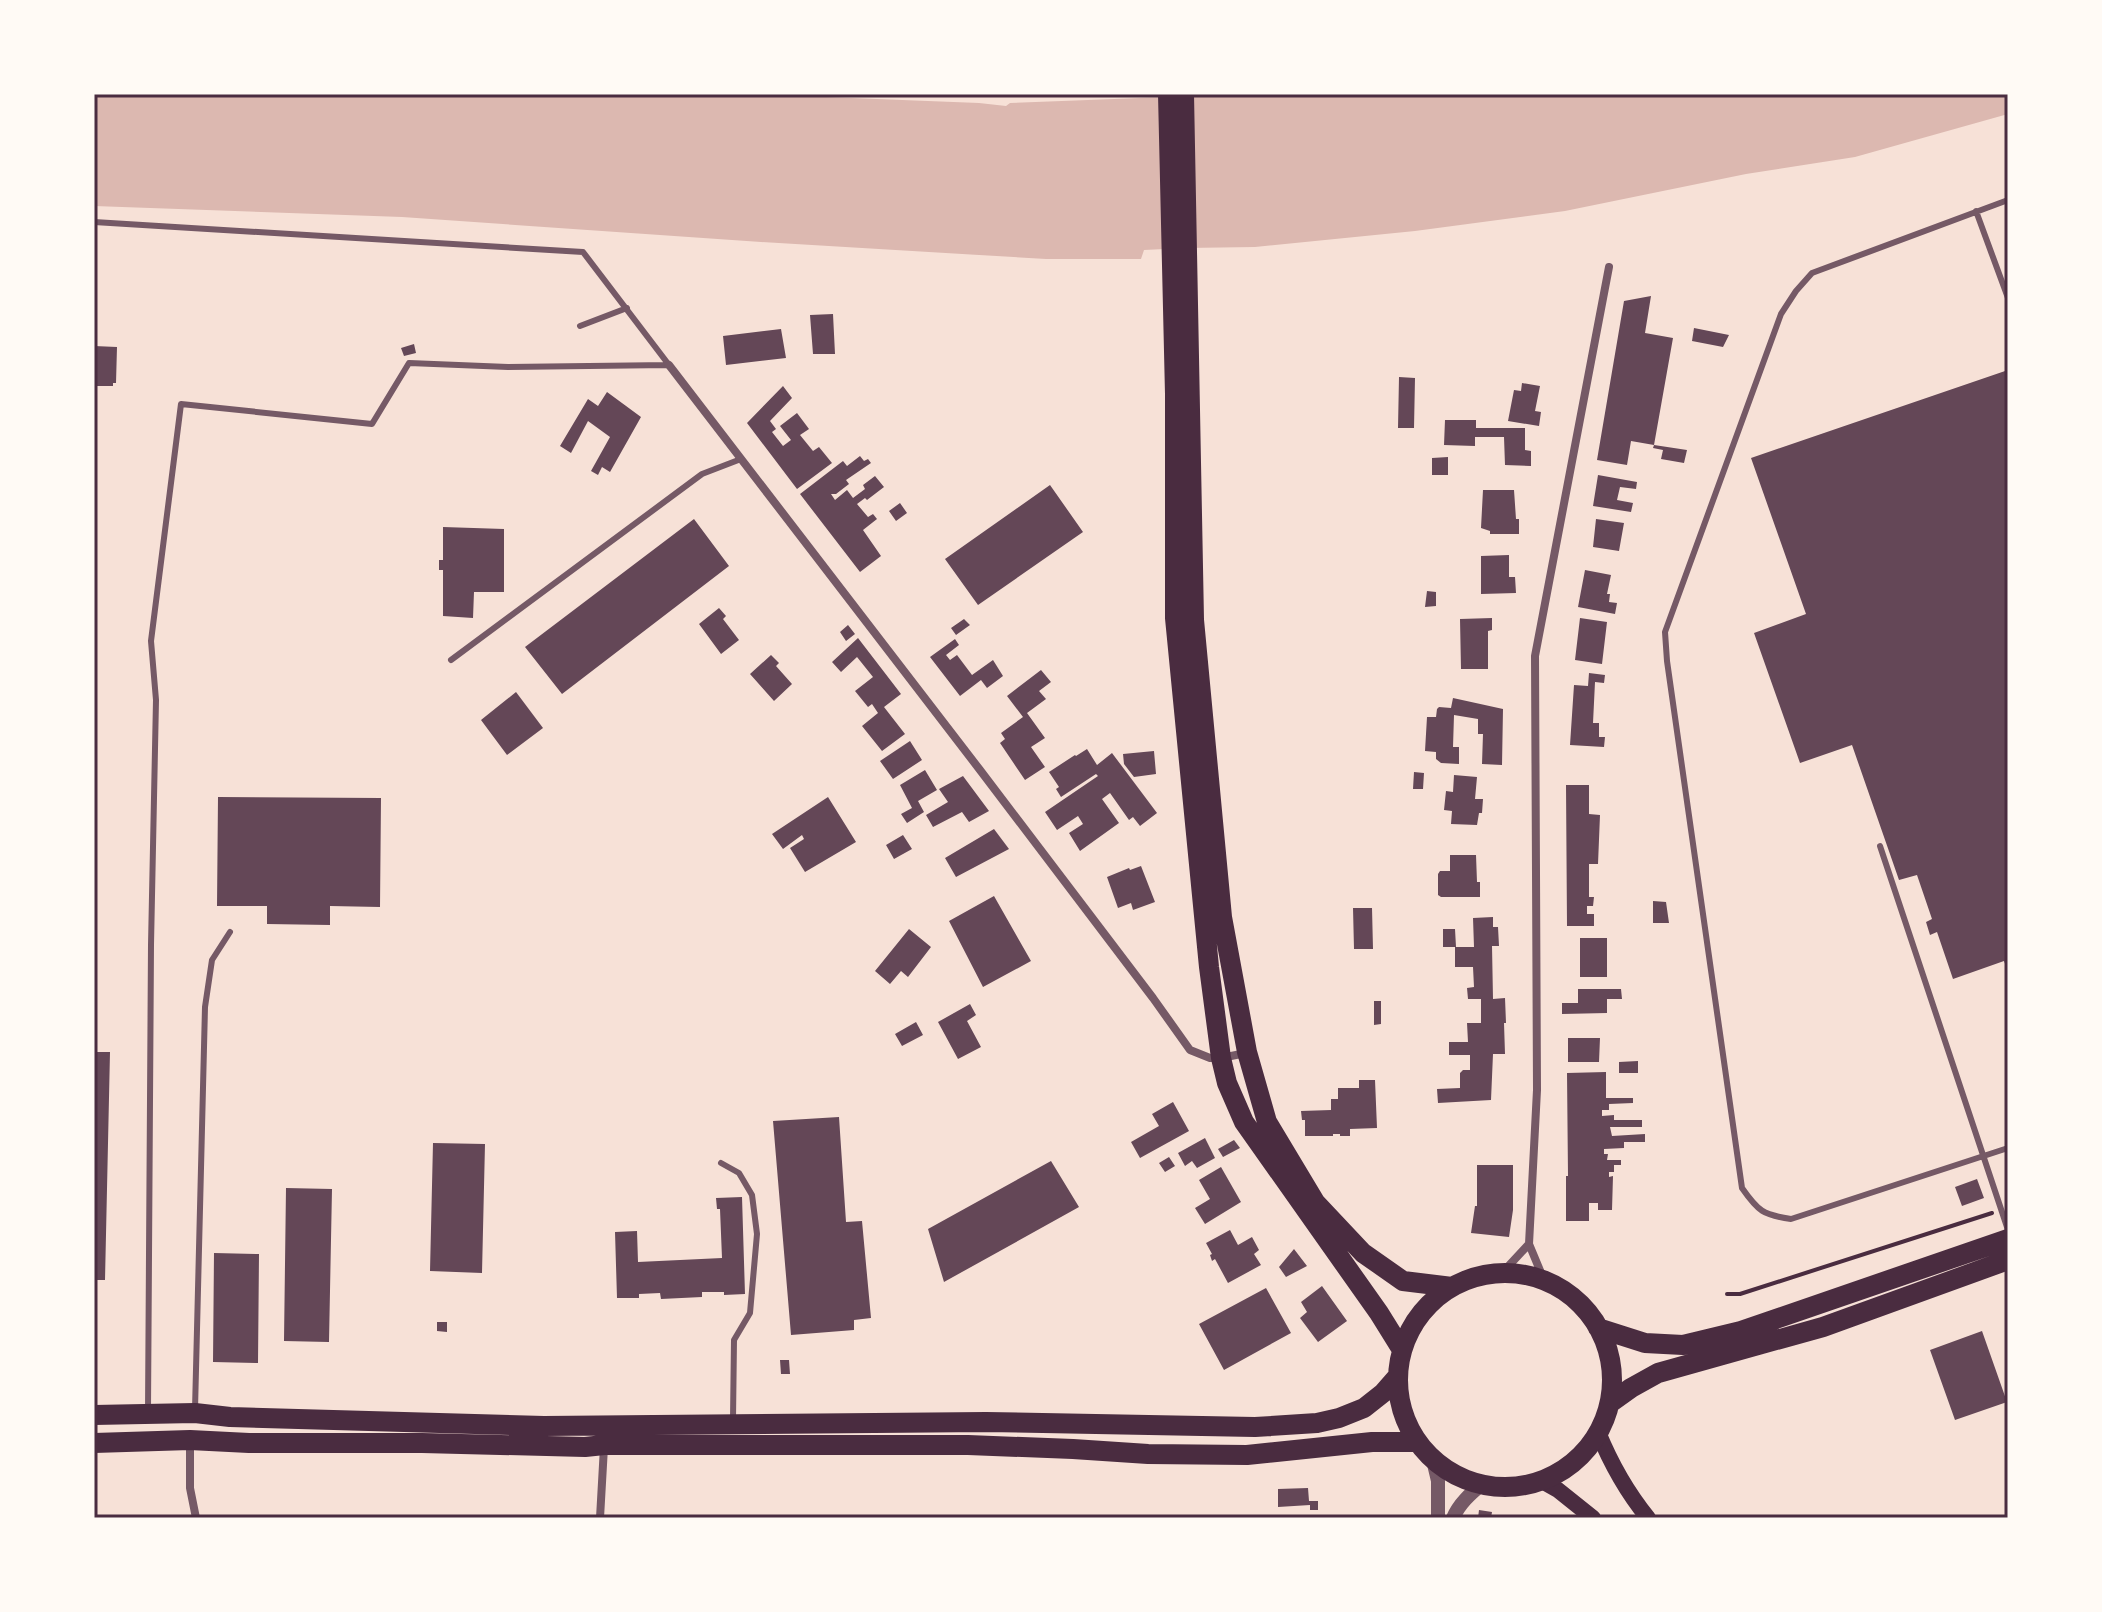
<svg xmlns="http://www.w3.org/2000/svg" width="2102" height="1612" viewBox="0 0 2102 1612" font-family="Montserrat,sans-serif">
	<rect width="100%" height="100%" fill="#f7e1d7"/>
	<path fill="#dcb8b0" d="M94,94H747L979,103L1006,106L1010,103L1245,94H2008V114L1855,157L1746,174L1565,211L1415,231L1255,247L1186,248L1144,250L1141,259H1046L761,242L402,217L94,206Z"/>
	<path fill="#644757" d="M1651,296L1645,333L1673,338L1654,445L1631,441L1627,465L1597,460L1624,301Z
		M833,314L835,354H813L810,315Z
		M1694,328L1729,335L1723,347L1692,341Z
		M781,329L786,358L726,365L723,336Z
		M414,344L416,353L404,356L401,348Z
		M94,346L117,347L116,383H113V386H94Z
		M2008,370V972L2004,961L1953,979L1937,932L1930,935L1926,922L1932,919L1917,875L1899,880L1852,745L1800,763L1754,633L1806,614L1751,458Z
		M1399,377L1415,378L1414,428H1398Z
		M1522,383L1540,386L1535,411L1541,412L1539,426L1508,421L1514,390L1521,391Z
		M783,386L792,398L770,421L776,429L772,432L783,446L791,440L780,426L797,413L809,429L800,435L813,451L819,447L832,463L797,489L747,423Z
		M607,392L641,417L610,472L602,467L598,475L591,471L610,437L588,421L571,453L560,446L588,399L598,406Z
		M1445,420H1476V428H1525V450L1531,451V466L1505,465L1504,437H1475V446L1444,445Z
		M1654,445L1687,450L1684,463L1661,459L1663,450L1653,448Z
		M860,456L864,461L868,459L871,463L846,480L849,484L836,494H831L835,500L847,490L853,498L865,489L863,485L875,476L884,487L867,500L865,498L857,504L868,517L873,514L877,519L863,530L881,556L860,572L800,494L843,461L847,466Z
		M1448,457V475H1432V458Z
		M1598,475L1637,482L1636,489L1620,487L1617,500L1633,503L1631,512L1593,506Z
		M1050,485L1083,532L978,605L945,559Z
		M1483,490H1514L1516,519H1519V534H1490V531L1481,528Z
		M900,503L907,513L896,521L889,511Z
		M694,519L729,566L562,694L525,647Z
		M1596,519L1624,523L1619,551L1593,547Z
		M443,527L504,529V592H474L473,618L443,616V570H439V560H443Z
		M1509,555V577H1515L1516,593L1481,594V556Z
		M1585,570L1611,575L1607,594H1610L1609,602L1617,603L1615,614L1578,607Z
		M1427,591L1436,592V606L1425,607Z
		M719,608L726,616L723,619L739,640L721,654L699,624Z
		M1492,618V630L1488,631V669H1461L1460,619Z
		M1580,618L1607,622L1602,664L1575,660Z
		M964,619L970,625L956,635L951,628Z
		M848,625L855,634L846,641L840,632Z
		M858,638L901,694L884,707L905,734L882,751L862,726L878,713L872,704L868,707L855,691L873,677L857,657L841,672L832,662Z
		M955,639L959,645L946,655L950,660L957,655L972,675L993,660L1003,676L987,688L981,680L960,696L930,657Z
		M771,655L779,663L776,666L792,684L774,701L750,674Z
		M1041,670L1051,682L1039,691L1046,699L1027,713L1045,738L1031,747L1045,767L1025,780L1000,743L1005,739L1001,733L1023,717L1007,696Z
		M1589,673L1605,675L1604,683L1595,682L1593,723H1599V737H1605L1604,747L1570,745L1574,685L1588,686Z
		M516,692L543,728L507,755L481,720Z
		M1453,698L1503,709L1502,765L1482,764L1483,734H1478V719L1454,715L1453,747H1459V764L1441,763L1436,759V752L1425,751L1427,717H1436L1437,709L1439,707L1451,708Z
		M910,741L922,760L893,779L880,761Z
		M1087,749L1097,765L1112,753L1157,813L1140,826L1133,817L1129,820L1110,793L1102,799L1119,823L1080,851L1069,833L1083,824L1078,816L1057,830L1045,812L1098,776L1096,774L1061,797L1056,789L1059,787L1049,772L1075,755L1076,756Z
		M1154,751L1156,774L1134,777L1124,764L1123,754Z
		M925,770L937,790L918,801L924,812L907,823L901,814L912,808L900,785Z
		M1414,772L1424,773L1423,789H1413Z
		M1454,775L1477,777L1475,799H1483L1482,813H1479L1477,825L1451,824L1452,811L1444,810L1446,791L1453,792Z
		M963,776L989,811L969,822L962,812L933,827L926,815L948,802L939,789Z
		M1566,785H1589V814L1600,815L1598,864H1589V897H1594L1593,906H1587V914H1594V926H1567Z
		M218,797L381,798L380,907L330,906V925L267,924V906H217Z
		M828,797L856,842L805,872L790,848L804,839L802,835L783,849L772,834Z
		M994,829L1009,849L956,877L945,858Z
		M903,835L912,849L894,859L886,845Z
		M1450,855H1476L1477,882H1480V897H1441L1438,895V874L1440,871H1450Z
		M1141,866L1155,902L1133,910L1131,903L1118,908L1107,877L1129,868L1130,870Z
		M994,896L1031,961L983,987L949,921Z
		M1653,901L1666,902L1669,923H1653Z
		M1353,908H1372L1373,949H1354Z
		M1493,917V927H1498L1499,946H1492L1493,999L1505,998L1506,1023H1504L1505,1054H1493L1491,1100L1438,1103L1437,1089L1460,1088V1073L1463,1070H1470V1055H1449V1042H1468L1467,1023H1481V999H1468L1467,988L1474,987L1473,967H1455V947H1474L1473,918Z
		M909,929L931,947L908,977L901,971L890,984L875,971Z
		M1443,929H1455L1456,947H1443Z
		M1580,938H1607V977H1580Z
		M1578,989H1621L1622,999H1607V1013L1562,1014V1003H1578Z
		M1374,1001H1381V1024L1374,1025Z
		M970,1004L976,1015L967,1021L981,1047L958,1059L938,1022Z
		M916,1022L923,1035L902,1046L895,1034Z
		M1568,1038H1600L1599,1062H1568Z
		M94,1052H110L105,1280H94Z
		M1638,1061V1073H1619V1062Z
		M1606,1072V1098H1633V1103L1609,1104V1110H1602V1116L1614,1115V1120H1642V1127H1610L1612,1136L1645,1134V1142H1624V1148L1604,1149V1154H1608L1607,1160H1621V1165H1614V1172H1609V1177L1613,1176L1612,1210H1598V1203H1589V1221H1566V1176H1568L1567,1073Z
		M1359,1080H1375L1377,1128L1350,1129V1136H1340V1134H1333V1136H1305V1120H1302L1301,1111L1331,1110V1099H1338V1088H1359Z
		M1173,1102L1189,1131L1140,1158L1131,1142L1159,1126L1152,1114Z
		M839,1117L846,1222L862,1221L871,1318L854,1320V1330L791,1335L773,1121Z
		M1205,1138L1215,1158L1197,1168L1192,1161L1185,1166L1178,1153Z
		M1234,1140L1240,1148L1223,1157L1218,1149Z
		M433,1143L485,1144L482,1273L430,1271Z
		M1169,1157L1175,1166L1165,1172L1159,1163Z
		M1051,1161L1079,1207L944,1282L928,1229Z
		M1477,1165H1513V1210L1509,1237L1471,1233L1475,1206H1477Z
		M1221,1167L1241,1202L1205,1224L1195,1208L1210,1199L1199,1180Z
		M1977,1179L1984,1198L1962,1206L1955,1187Z
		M286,1188L332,1189L329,1342L284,1341Z
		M742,1197L745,1294L724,1295V1292H702V1297L661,1299L660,1293L639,1294V1298H617L615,1232L637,1231L638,1262L722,1258L720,1209H717L716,1198Z
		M1230,1230L1238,1245L1252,1237L1259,1250L1254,1254L1261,1265L1228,1283L1215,1259L1212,1261L1210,1255L1212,1254L1206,1243Z
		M1294,1249L1307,1266L1286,1277L1279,1267Z
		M214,1253L259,1254L258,1363L213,1362Z
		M1322,1286L1347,1321L1318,1342L1300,1318L1307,1312L1301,1302Z
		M1266,1288L1291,1333L1224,1370L1199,1324Z
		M437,1322H447V1332L437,1331Z
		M1982,1331L2007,1402L1955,1420L1930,1350Z
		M780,1360H789L790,1374H781Z
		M1308,1488L1309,1501H1318V1510H1310V1505L1278,1507V1489Z
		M1479,1510L1492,1512L1491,1518H1478Z"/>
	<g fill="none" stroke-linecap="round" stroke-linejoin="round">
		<path stroke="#4a2c40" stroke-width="4" d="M1727,1294H1740L1992,1213"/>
		<path stroke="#755966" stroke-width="6" d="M2008,200L1812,273L1796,291L1781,314L1665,632L1667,661L1742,1188C1758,1211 1763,1215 1791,1219L2008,1148
			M1976,211L2008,298
			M94,222L583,252L669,365
			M580,326L627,308
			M451,660L702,474L741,459
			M1880,846L2008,1230
			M721,1163L739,1173L752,1195L757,1234L750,1313L734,1340L733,1419
			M195,1410L205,1007L212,960L230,932
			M148,1411L151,945L156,700L151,641L181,404L372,424L409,363L508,367L669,365"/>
		<path stroke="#755966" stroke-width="8" d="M669,365L980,770L1153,998L1190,1050L1210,1058H1221L1246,1053
			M1502,1273L1529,1244
			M1544,1280L1529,1244L1537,1090L1535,656L1609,267
			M190,1440V1488L196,1518
			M600,1518L604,1447"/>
		<path stroke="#755966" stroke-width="14" d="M1433,1460L1438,1481V1518
			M1453,1518C1459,1504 1470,1494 1482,1484"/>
		<path stroke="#4a2c40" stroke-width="16" d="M1598,1432C1611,1464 1626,1491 1648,1518
			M1542,1481L1558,1490L1593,1518"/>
		<path stroke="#4a2c40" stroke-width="20" d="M1168,94L1175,394V618L1209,967L1221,1058L1227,1083L1244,1122L1379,1313L1402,1350
			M1184,94L1194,620L1222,917L1247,1052L1267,1122L1315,1202L1363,1253L1403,1281L1452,1287
			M1398 1380a107 107 0 1 1 214 0a107 107 0 1 1-214 0Z
			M1598,1328L1645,1343L1683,1345L1741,1331L2008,1239
			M1610,1403L1631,1388L1658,1373L1823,1327L2008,1260
			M94,1415L195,1413L230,1417L544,1426L986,1422L1255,1427L1317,1423L1339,1418L1364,1408L1383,1393L1397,1377
			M94,1443L190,1440L249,1443H422L585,1447L604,1445H968L1073,1449L1148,1454L1247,1455L1372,1442H1417"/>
	</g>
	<rect width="2102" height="1612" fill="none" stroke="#fffaf5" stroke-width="192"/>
	<rect x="96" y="96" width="1910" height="1420" fill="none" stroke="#4a2c40" stroke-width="3"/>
</svg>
